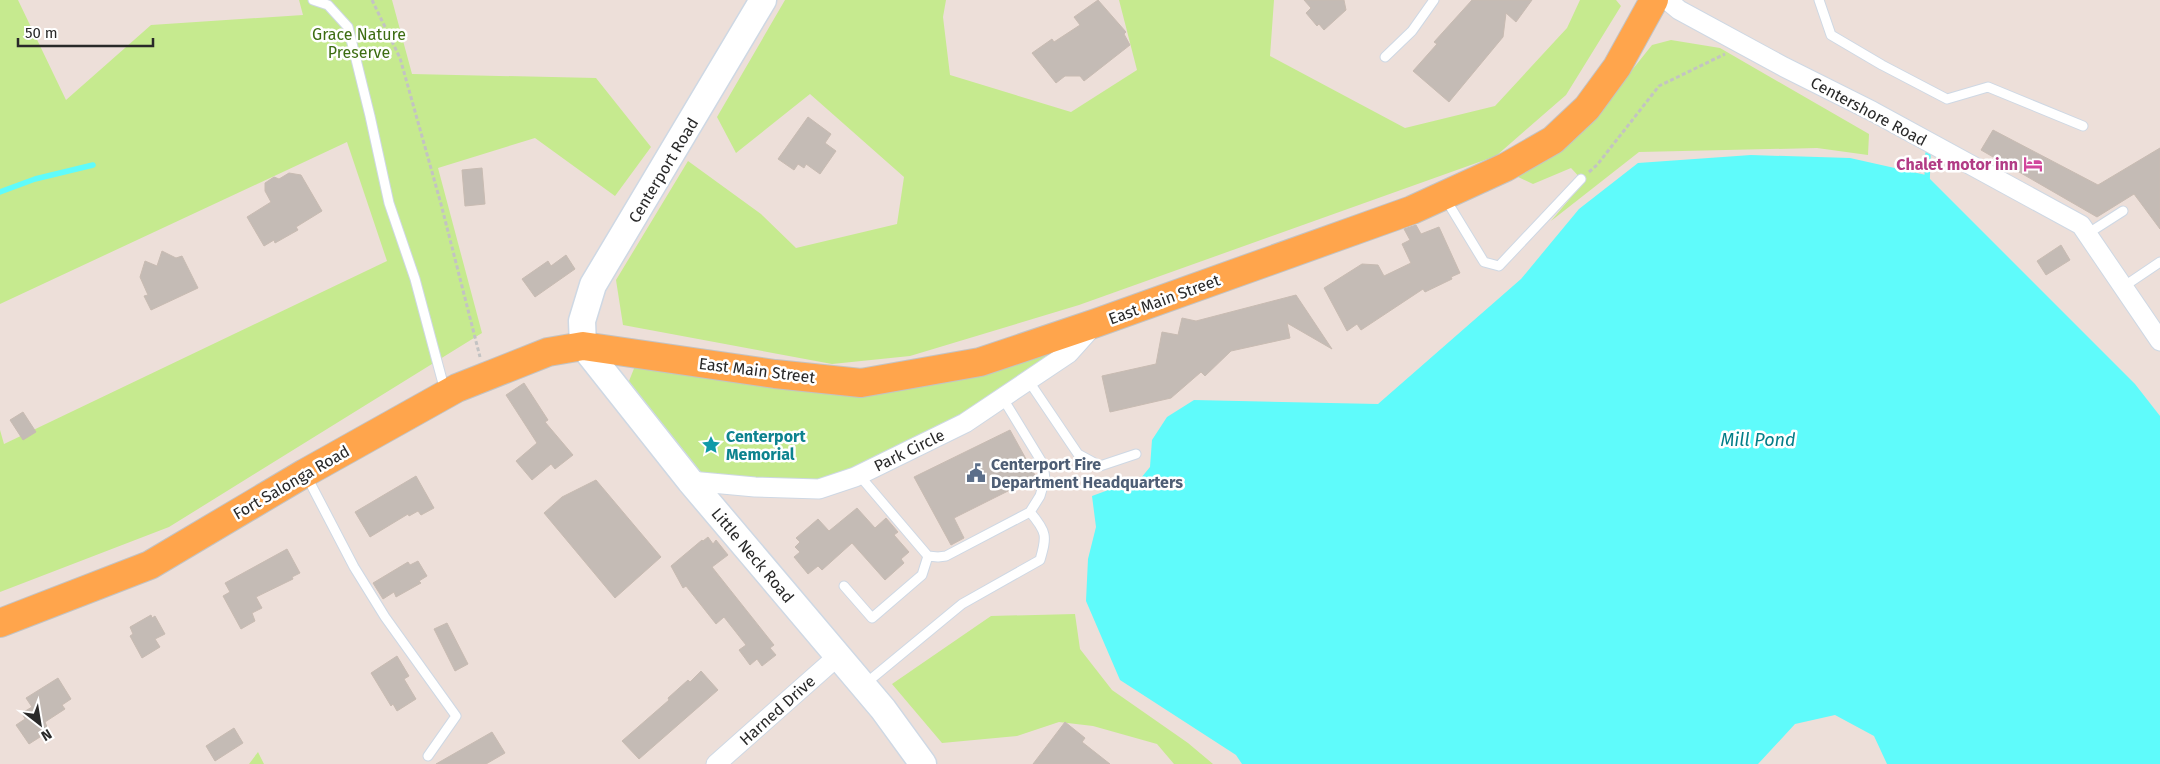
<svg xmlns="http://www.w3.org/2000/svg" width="2160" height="764" viewBox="0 0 2160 764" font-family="'Fira Sans',sans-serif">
	<rect width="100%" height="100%" fill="#eddfd9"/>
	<path fill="#c6ea8f" d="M0,0H18L66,100L151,25L303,15L299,0H392L412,74L596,78L651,147L615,196L535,138L438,168L482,333L169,527L0,592V430L4,444L387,261L347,142L0,304Z
		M785,0H946L943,17L950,75L1071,112L1137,70L1119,0H1274L1270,56L1405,128L1495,106L1567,28L1580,0H1616L1621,6L1566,95L1496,156L1079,305L910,356L832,364L623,325L616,280L688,161L761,214L796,248L897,224L904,177L810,94L736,153L717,117Z
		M1671,40L1720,48L1869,134L1868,155L1817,148L1639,152L1551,221L1584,182L1571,168L1533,184L1516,176L1601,109L1652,45Z
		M1081,333L966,417L822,483L792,478L769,480L703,474L686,457L627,386L637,361L855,389Z
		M1075,614L1080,649L1112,690L1188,743L1213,764H1174L1157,744L1093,726L1059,722L1017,736L942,743L892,684L991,616Z
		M258,752L264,764H249Z"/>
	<path fill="#5ffbfb" d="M1751,155L1850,158L1926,175L2135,384L2160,416V764H1887L1874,736L1835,715L1795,724L1758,764H1242L1236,755L1120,680L1086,601L1088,559L1096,527L1092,496L1141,478L1150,467L1152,440L1167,417L1194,400L1378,404L1521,279L1579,209L1638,163Z"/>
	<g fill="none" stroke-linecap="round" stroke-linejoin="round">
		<path stroke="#5ffbfb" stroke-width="5.5" d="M1927,182L1928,154
			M0,192L35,179L93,165"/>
	</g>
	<path fill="#c4bbb5" stroke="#c8bbb2" d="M1098,0L1126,32L1124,34L1130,45L1084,81L1080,76H1065L1056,83L1032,53L1052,39L1054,42L1080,25L1074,17Z
		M1304,0H1344L1346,10L1324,30L1319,24L1317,26L1306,13L1311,8Z
		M1472,0H1532L1516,22L1506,13L1503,37L1449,102L1413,71L1437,44L1434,42Z
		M808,117L831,134L825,143L836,151L820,174L806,164L804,168L798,164L794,170L778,159Z
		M1993,130L2098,185L2160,148V229L2134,194L2097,217L1981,150Z
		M482,168L485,204L465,206L462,170Z
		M289,173L301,175L322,211L296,227L298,230L275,243L274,240L264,246L247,217L271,202L265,191V183L274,177L279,179Z
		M1416,225L1421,234L1439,227L1460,273L1451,277L1452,279L1425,292L1423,289L1361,330L1357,324L1347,331L1324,288L1362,264L1378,265L1384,276L1411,263L1402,244L1410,240L1404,229Z
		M2061,245L2070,260L2046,275L2037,261Z
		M162,251L176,258L182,256L198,288L151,310L144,296L148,295L140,277L145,261L157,266Z
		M566,255L575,269L535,297L522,279L548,261L551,266Z
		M1296,295L1332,349L1287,323L1290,338L1231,351L1205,376L1201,372L1171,398L1110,412L1102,376L1156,364L1162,332L1178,335L1182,318L1196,321Z
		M524,383L548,420L545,422L573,455L555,469L551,464L532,480L516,461L537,443L506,395Z
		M23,412L36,432L23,440L10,420Z
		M1010,430L1036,477L954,518L964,538L951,545L914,477Z
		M416,476L434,508L421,515L418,511L409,516L408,514L370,537L355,512Z
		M596,480L661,557L615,598L544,513L562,497Z
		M857,508L875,528L886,518L898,532L894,535L909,552L901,559L904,563L885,580L852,543L822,570L818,566L808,574L794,557L800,552L795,547L800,542L796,538L818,519L829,531Z
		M708,537L713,544L716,540L728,555L712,567L774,645L770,648L776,655L762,666L757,659L750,665L739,650L746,645L724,617L716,624L686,586L683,588L671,566L702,540L703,541Z
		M287,549L300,573L292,577L293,579L256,597L262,608L252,613L255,621L241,629L223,596L230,592L225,583Z
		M418,561L427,576L419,581L421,583L396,597L394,592L383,599L373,583L408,562L410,565Z
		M151,615L152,618L155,616L165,634L155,639L160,647L142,658L130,636L133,634L130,627Z
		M447,623L468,664L455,671L434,629Z
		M397,656L409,676L404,679L416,699L397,711L393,704L391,706L371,673Z
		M701,671L718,690L639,759L622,741L669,700L668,698L688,680L690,682Z
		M58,678L71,699L62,705L65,709L45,722L47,727L38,733L40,737L29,744L16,725L25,719L22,713L32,707L26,698Z
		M1065,722L1085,738L1082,742L1110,764H1033Z
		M234,728L243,743L215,761L206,746Z
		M492,732L505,753L486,764H436Z"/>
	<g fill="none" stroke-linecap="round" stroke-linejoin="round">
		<g stroke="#ced8e4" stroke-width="11">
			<path id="lane" d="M313,0L328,5L348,27L370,116L389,203L415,279L445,391
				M1819,0L1831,35L1882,65L1947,99L1988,87L2083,126
				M1385,57L1412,31L1434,0
				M1445,198L1484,262L1499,266L1581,179
				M2087,234L2123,211
				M2123,287L2160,262
				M1028,380L1078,454L1100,466L1136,454
				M306,475L354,567L385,617L456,716L428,756
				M928,556L938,557L946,556L1030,512L1040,496L1045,479L1043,464L1002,397
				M844,586L872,618L922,575L928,556L859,475
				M865,684L962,604L1040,560C1047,536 1047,532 1030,512"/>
		</g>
		<g stroke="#ced8e4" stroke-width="21">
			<path id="street" d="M1667,0L1679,10L1784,67L1872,111L2081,225L2160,341
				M690,481L755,487L819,489L855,477L965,423L1069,353L1095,324
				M716,764L838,656"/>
		</g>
		<g stroke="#ced8e4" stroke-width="29">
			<path id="secondary" d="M763,0L593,285L582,321L583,346L690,481L883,709L923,764"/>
		</g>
		<g stroke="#c3c3c3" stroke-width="30">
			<path id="primary" d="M0,623L150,565L305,473L457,388L548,352L583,346L775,374L861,383L980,362L1096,323L1412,210L1506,167L1553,140L1587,108L1617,67L1654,0"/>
		</g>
		<path stroke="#c3c3c3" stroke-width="3" stroke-dasharray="4 2.5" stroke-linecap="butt" d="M372,0L400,58L441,204L480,357
			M1589,172L1597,165L1659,86L1725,54"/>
		<use href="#lane" stroke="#fff" stroke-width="9"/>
		<use href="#street" stroke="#fff" stroke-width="19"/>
		<use href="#secondary" stroke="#fff" stroke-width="26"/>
		<use href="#primary" stroke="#ffa54c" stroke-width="28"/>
	</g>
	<defs>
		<g id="hotel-bare" transform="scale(1.5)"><path d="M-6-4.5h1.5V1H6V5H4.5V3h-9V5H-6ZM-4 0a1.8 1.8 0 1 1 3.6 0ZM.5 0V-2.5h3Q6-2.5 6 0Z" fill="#d1479c" stroke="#fff" stroke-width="2.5" paint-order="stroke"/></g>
		<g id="sight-bare" transform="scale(1.5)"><path d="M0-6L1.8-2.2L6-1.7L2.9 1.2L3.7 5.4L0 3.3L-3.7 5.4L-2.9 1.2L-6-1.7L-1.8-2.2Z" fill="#0f9aa8" stroke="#fff" stroke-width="2.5" paint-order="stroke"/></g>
		<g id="civic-bare" transform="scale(1.5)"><path d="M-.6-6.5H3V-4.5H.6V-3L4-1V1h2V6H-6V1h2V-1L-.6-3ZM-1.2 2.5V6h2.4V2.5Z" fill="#5c6f8a" stroke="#fff" stroke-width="2.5" paint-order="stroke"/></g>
	</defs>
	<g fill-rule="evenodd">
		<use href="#hotel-bare" x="2033" y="164"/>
		<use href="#sight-bare" x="711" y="445"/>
		<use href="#civic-bare" x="976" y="473"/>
	</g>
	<g text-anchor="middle" stroke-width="5" stroke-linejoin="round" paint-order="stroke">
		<g font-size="16" fill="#3d6d12" stroke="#fff">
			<text x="359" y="40">Grace Nature<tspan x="359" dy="18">Preserve</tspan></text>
		</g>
		<g font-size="16" fill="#292929" stroke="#fff">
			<text transform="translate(1869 111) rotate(28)" y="6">Centershore Road</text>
			<text transform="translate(663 170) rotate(-59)" y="6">Centerport Road</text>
			<text transform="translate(1164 299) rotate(-20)" y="6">East Main Street</text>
			<text transform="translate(757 370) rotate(7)" y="6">East Main Street</text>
			<text transform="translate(909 450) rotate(-26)" y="6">Park Circle</text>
			<text transform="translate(291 482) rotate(-30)" y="6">Fort Salonga Road</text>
			<text transform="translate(753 555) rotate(50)" y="6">Little Neck Road</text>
			<text transform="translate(777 710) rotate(-42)" y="6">Harned Drive</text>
		</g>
		<g font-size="16" font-weight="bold" fill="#b23c85" stroke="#fff" text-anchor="end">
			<text x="2018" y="170">Chalet motor inn</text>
		</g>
		<g font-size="16" font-weight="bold" fill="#0d838f" stroke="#fff" text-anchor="start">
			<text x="726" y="442">Centerport<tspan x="726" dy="18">Memorial</tspan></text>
		</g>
		<g font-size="16" font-weight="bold" fill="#4e5e75" stroke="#fff" text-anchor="start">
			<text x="991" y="470">Centerport Fire<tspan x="991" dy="18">Department Headquarters</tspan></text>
		</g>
		<g font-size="18" font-style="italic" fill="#037e88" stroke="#fff">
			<text x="1758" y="446">Mill Pond</text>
		</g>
	</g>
	<g transform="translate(40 724) rotate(149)" stroke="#ffffff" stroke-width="4" paint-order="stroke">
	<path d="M0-4L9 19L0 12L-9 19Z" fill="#292929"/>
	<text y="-8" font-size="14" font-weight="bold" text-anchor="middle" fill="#292929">N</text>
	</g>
	<path d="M18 38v8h135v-8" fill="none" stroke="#292929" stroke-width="2.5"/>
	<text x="25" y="38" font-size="15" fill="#292929" stroke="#ffffff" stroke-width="4" paint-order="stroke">50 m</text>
</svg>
